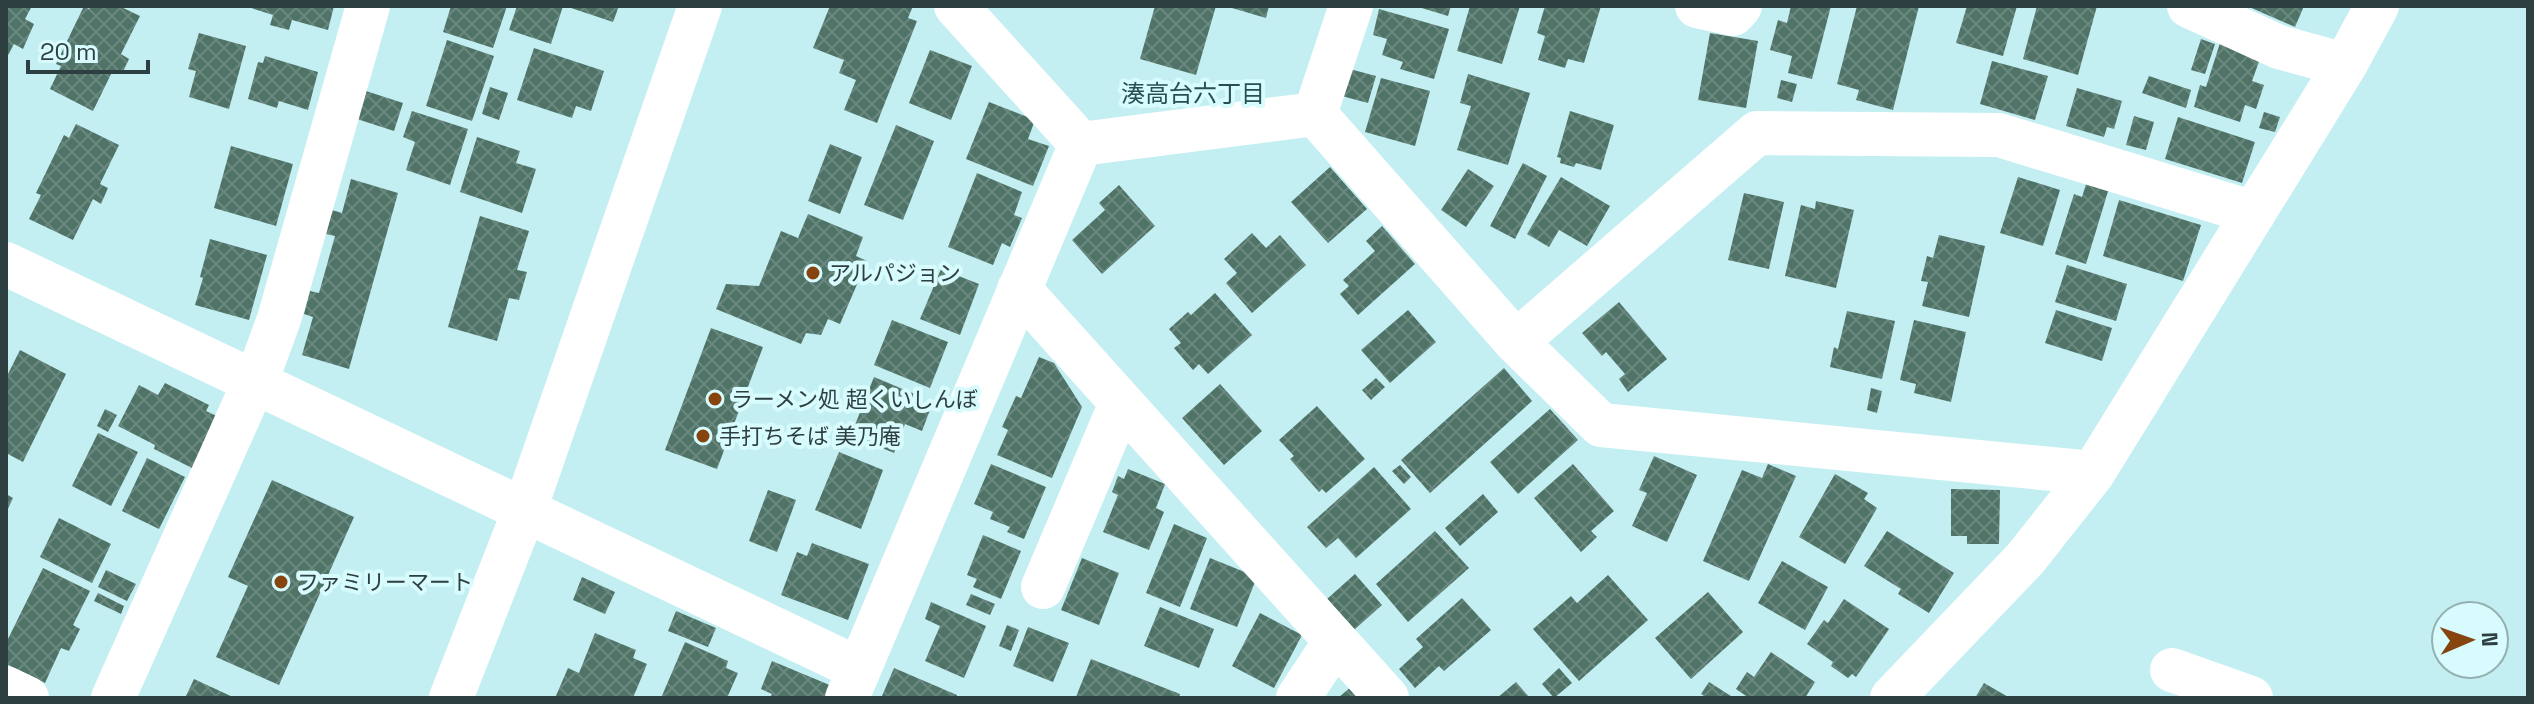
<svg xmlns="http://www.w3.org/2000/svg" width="2534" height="704" viewBox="0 0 2534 704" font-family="'Space Grotesk','Noto Sans JP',sans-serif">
	<defs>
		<pattern id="building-cross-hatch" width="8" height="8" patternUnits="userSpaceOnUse" patternTransform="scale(2)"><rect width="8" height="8" fill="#4f7367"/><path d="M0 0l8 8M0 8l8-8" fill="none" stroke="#6b887f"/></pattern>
	</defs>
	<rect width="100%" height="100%" fill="#c3eff2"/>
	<path fill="url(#building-cross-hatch)" d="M6,6H32L25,19L34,24L23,49L14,44L6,59Z
		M84,6L89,9L91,6H119L140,16L121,54L129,59L122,74L113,70L93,111L50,89L61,66L56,64Z
		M245,6H334L328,30L292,20L289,30L270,25L273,15Z
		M451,6H507L493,48L443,32Z
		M517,6H563L551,44L509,30Z
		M565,6H619L613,22Z
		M830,6H913L908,18L917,21L877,123L844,110L856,80L839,73L844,60L813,48Z
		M1155,6H1216L1196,75L1140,59Z
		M1232,6H1269L1266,18L1232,8Z
		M1415,6H1451L1448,16Z
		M1470,6H1520L1502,64L1457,51Z
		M1545,6H1601L1584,63L1568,59L1565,68L1538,60L1545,36L1537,33Z
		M1791,6H1831L1812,79L1788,73L1792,56L1770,50L1778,20L1787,23Z
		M1857,6H1919L1893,110L1856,100L1859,90L1837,84Z
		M1967,6H2017L2003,56L1956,43Z
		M2037,6H2097L2078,75L2023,59Z
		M2247,6H2304L2295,27Z
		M1379,9L1449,29L1434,79L1400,69L1403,62L1382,55L1387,39L1373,35Z
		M199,33L246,46L229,109L189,97L196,71L188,69Z
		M1710,33L1758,41L1746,108L1698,100Z
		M2201,39L2215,44L2205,74L2191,70Z
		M447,40L494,56L472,121L426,106Z
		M2220,43L2261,56L2252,81L2264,85L2256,109L2245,105L2240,122L2194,107L2200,85L2206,87Z
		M534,48L604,71L591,111L576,106L572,118L517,100Z
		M930,50L972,66L951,120L909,103Z
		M265,56L318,72L308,110L279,101L277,108L248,99L258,62L263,63Z
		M1992,61L2048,76L2035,120L1980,104Z
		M1346,68L1376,76L1368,103L1338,95Z
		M1468,74L1530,93L1508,165L1457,150L1471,106L1460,103Z
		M2149,76L2191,90L2186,108L2142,93Z
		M1381,78L1430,91L1415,146L1365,132Z
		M1781,80L1797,84L1792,102L1777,98Z
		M490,87L508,93L499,120L482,114Z
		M2077,88L2122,101L2114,129L2107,127L2104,137L2066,126Z
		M366,91L403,103L394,131L357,119Z
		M989,102L1035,120L1028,139L1049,146L1033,186L966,159Z
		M412,111L468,129L450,185L406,170L415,142L403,137Z
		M1570,111L1614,125L1601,170L1576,163L1574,167L1560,163L1561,158L1557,157Z
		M2264,112L2280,117L2275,132L2259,128Z
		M2134,116L2154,122L2146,150L2126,145Z
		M2178,117L2255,142L2242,183L2165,159Z
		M76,124L119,145L100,184L108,188L101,204L93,199L73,240L29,219L41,195L36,193L64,135L69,138Z
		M896,125L934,141L903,220L864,205Z
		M477,137L520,151L516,163L536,169L522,213L460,192Z
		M830,144L862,157L840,214L808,201Z
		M231,146L293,164L276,226L214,208Z
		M1523,163L1547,176L1515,239L1490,226Z
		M1330,167L1367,209L1328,243L1291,202Z
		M1468,169L1494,186L1466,227L1441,210Z
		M977,173L1022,192L1014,215L1022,218L1010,247L1002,243L993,265L948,247Z
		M1561,177L1610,206L1587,246L1559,230L1549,247L1527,234Z
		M2018,177L2060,190L2043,246L2000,233Z
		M351,179L398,193L349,369L302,355L313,317L304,314L310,291L319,293L335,236L326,234L332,210L342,213Z
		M2087,181L2109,188L2086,264L2055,254L2074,194L2082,197Z
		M1119,185L1155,226L1102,274L1072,240L1105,210L1099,203Z
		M1744,193L1784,202L1769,269L1728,260Z
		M2119,200L2201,225L2183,281L2103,256Z
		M1816,201L1854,210L1836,288L1785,276L1801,205L1815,209Z
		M808,214L863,237L856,256L867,261L840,324L828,319L821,335L806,333L801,344L716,309L726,284L759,286L781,231L798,238Z
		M480,216L529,231L517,270L527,272L519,300L509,298L497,341L448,327Z
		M1382,226L1415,264L1358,315L1340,294L1349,286L1343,280L1375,251L1366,241Z
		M1252,233L1266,248L1280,235L1306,265L1252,313L1226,283L1237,273L1224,259Z
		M1939,235L1985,246L1969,317L1922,306L1928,282L1921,281L1927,256L1933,258Z
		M210,239L267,255L249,320L195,305L203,278L200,277Z
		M2067,265L2127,284L2116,321L2055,302Z
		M941,269L979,284L960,335L920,319Z
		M1215,293L1252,335L1208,374L1199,364L1193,370L1174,348L1181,343L1169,329L1188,312L1191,315Z
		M1619,302L1667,359L1628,392L1619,379L1625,374L1606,352L1602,356L1582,333Z
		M1408,310L1436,342L1390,383L1361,350Z
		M2056,310L2112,328L2102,361L2045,343Z
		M1847,311L1895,321L1882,379L1830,367L1834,347L1838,349Z
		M892,320L948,342L930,388L874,365Z
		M1914,320L1966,332L1951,402L1914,393L1916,384L1900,380Z
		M711,328L763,347L717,469L665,450Z
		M20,350L66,374L23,462L6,453V378Z
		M1039,357L1054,363L1082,407L1052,478L997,455L1008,430L1002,427L1016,396L1021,398Z
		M1504,368L1532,401L1430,493L1401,460Z
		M874,377L917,395L914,403L930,410L922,431L905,424L894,453L851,435Z
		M1376,378L1385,387L1371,400L1362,390Z
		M165,383L209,405L206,411L219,417L194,469L154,449L155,445L118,426L139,385L158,395Z
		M1220,384L1262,431L1224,465L1182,418Z
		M1871,388L1882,391L1877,413L1867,410Z
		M1317,406L1365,459L1326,493L1322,489L1319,492L1290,459L1294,456L1279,440Z
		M105,409L117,415L108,432L97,426Z
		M1550,409L1578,440L1518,494L1490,462Z
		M98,433L138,452L111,506L72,486Z
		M839,452L883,470L861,529L815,510Z
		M1654,456L1697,475L1667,542L1632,526L1647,493L1639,490Z
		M147,458L185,477L159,529L122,511Z
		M991,464L1046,487L1024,539L1007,532L1010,527L990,519L993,512L974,504Z
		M1573,464L1614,511L1591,531L1597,537L1581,552L1534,498Z
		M1768,464L1796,476L1749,581L1703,561L1742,470L1762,478Z
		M1400,465L1411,477L1404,484L1392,471Z
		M1374,467L1411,509L1356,558L1338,538L1326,548L1307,527Z
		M1128,469L1165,484L1156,508L1164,512L1149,550L1103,532L1118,495L1112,492L1118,476L1124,479Z
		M1835,474L1868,493L1864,499L1877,508L1845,564L1799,537Z
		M272,480L354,517L279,685L216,657L248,586L228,577Z
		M1951,489L2000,490L1999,544H1967V536H1951Z
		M768,490L796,500L777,552L749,541Z
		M6,494L13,498L6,513Z
		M1483,494L1498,512L1460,546L1445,528Z
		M59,518L111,544L92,583L40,557Z
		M1174,524L1207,538L1180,607L1146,593Z
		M1435,531L1469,568L1408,622L1376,584Z
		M1887,531L1954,573L1929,613L1898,594L1901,589L1864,566Z
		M983,535L1021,551L1001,599L973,587L977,579L967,575Z
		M812,543L869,564L848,620L781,595L797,552L807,556Z
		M1082,558L1119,573L1099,625L1061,610Z
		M1210,558L1257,577L1237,627L1190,609Z
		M1782,561L1828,587L1805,630L1758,603Z
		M43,568L90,591L73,625L80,629L69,651L61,648L45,683L6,664V643Z
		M106,570L136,584L127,601L98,587Z
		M1355,574L1382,605L1354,630L1327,599Z
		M1608,575L1648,620L1579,681L1533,629L1571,596L1577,603Z
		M582,577L615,592L605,614L573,600Z
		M1708,592L1743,632L1691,679L1655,638Z
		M98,593L124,606L121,614L94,601Z
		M971,594L995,604L990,615L966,605Z
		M1462,598L1491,630L1444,671L1439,666L1415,688L1399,669L1423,647L1416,639Z
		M1844,599L1889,629L1856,677L1852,674L1848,678L1831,666L1833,662L1807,644L1824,620L1828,623Z
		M931,602L986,626L964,678L925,661L940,626L925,619Z
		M1160,607L1214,629L1199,668L1144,646Z
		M676,611L716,628L708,647L668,631Z
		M1260,613L1302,635L1274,688L1232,666Z
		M1007,625L1019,630L1011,651L999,646Z
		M1028,627L1069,643L1053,682L1013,666Z
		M595,633L636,650L633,658L647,664L633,698H555L568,668L579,673Z
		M685,642L728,661L726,668L738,673L727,698H661Z
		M1771,652L1815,682L1805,698H1749L1736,689L1747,672L1754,677Z
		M1091,659L1180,694L1179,698L1076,697Z
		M772,661L832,686L827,698H770L772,694L761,689Z
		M894,668L957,695L956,698L882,696Z
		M1559,668L1572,683L1554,698L1542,684Z
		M194,679L235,698H185Z
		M1516,682L1530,698H1497Z
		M1709,682L1734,698H1707L1701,694Z
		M1984,683L2010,698H1975Z
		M1353,685L1365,698H1338Z"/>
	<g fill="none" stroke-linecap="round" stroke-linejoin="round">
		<path stroke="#fff" stroke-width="44" d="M956,6L1081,144L1315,114L1516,342L1601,425L2093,473
			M1697,6L1733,14L1740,6
			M2189,6L2279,47L2345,65
			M1315,114L1351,6
			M6,264L859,669
			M1019,289L1387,698
			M1516,342L1757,133L1999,135L2254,213
			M1043,587L1121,403
			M2172,670L2251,698
			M6,688L27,698
			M113,698L264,360L279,319L368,6
			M451,698L525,509L700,6
			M847,698L1081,144
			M1298,698L1335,642
			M1892,698L2025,559L2093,473L2345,65L2377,6"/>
	</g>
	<g fill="#86450f" stroke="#d8fbfd" stroke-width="3">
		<circle cx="813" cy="273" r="8"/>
		<circle cx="715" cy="399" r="8"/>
		<circle cx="703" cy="436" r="8"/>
		<circle cx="281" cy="582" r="8"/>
	</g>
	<g text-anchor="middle" stroke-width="8" stroke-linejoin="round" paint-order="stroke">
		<g font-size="22" fill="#2d3f40" stroke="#d8fbfd" text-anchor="start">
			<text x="829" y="281">アルパジョン</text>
			<text x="731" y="407">ラーメン処 超くいしんぼ</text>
			<text x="719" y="444">手打ちそば 美乃庵</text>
			<text x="297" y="590">ファミリーマート</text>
		</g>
		<g font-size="24" fill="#285053" stroke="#d8fbfd">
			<text x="1193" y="102">湊高台六丁目</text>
		</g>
	</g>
	<rect width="2534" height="704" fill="none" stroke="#2d3f40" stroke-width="16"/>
	<g transform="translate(2470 640) rotate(88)"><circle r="38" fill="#d8fbfd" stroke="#94b0b1" stroke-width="2"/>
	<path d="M0-6L14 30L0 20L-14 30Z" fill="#86450f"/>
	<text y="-12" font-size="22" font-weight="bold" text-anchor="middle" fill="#2d3f40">N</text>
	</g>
	<path d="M28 60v12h120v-12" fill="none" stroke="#2d3f40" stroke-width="4"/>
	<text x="40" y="60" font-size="24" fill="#2d3f40" stroke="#d8fbfd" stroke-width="6" paint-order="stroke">20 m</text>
</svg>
